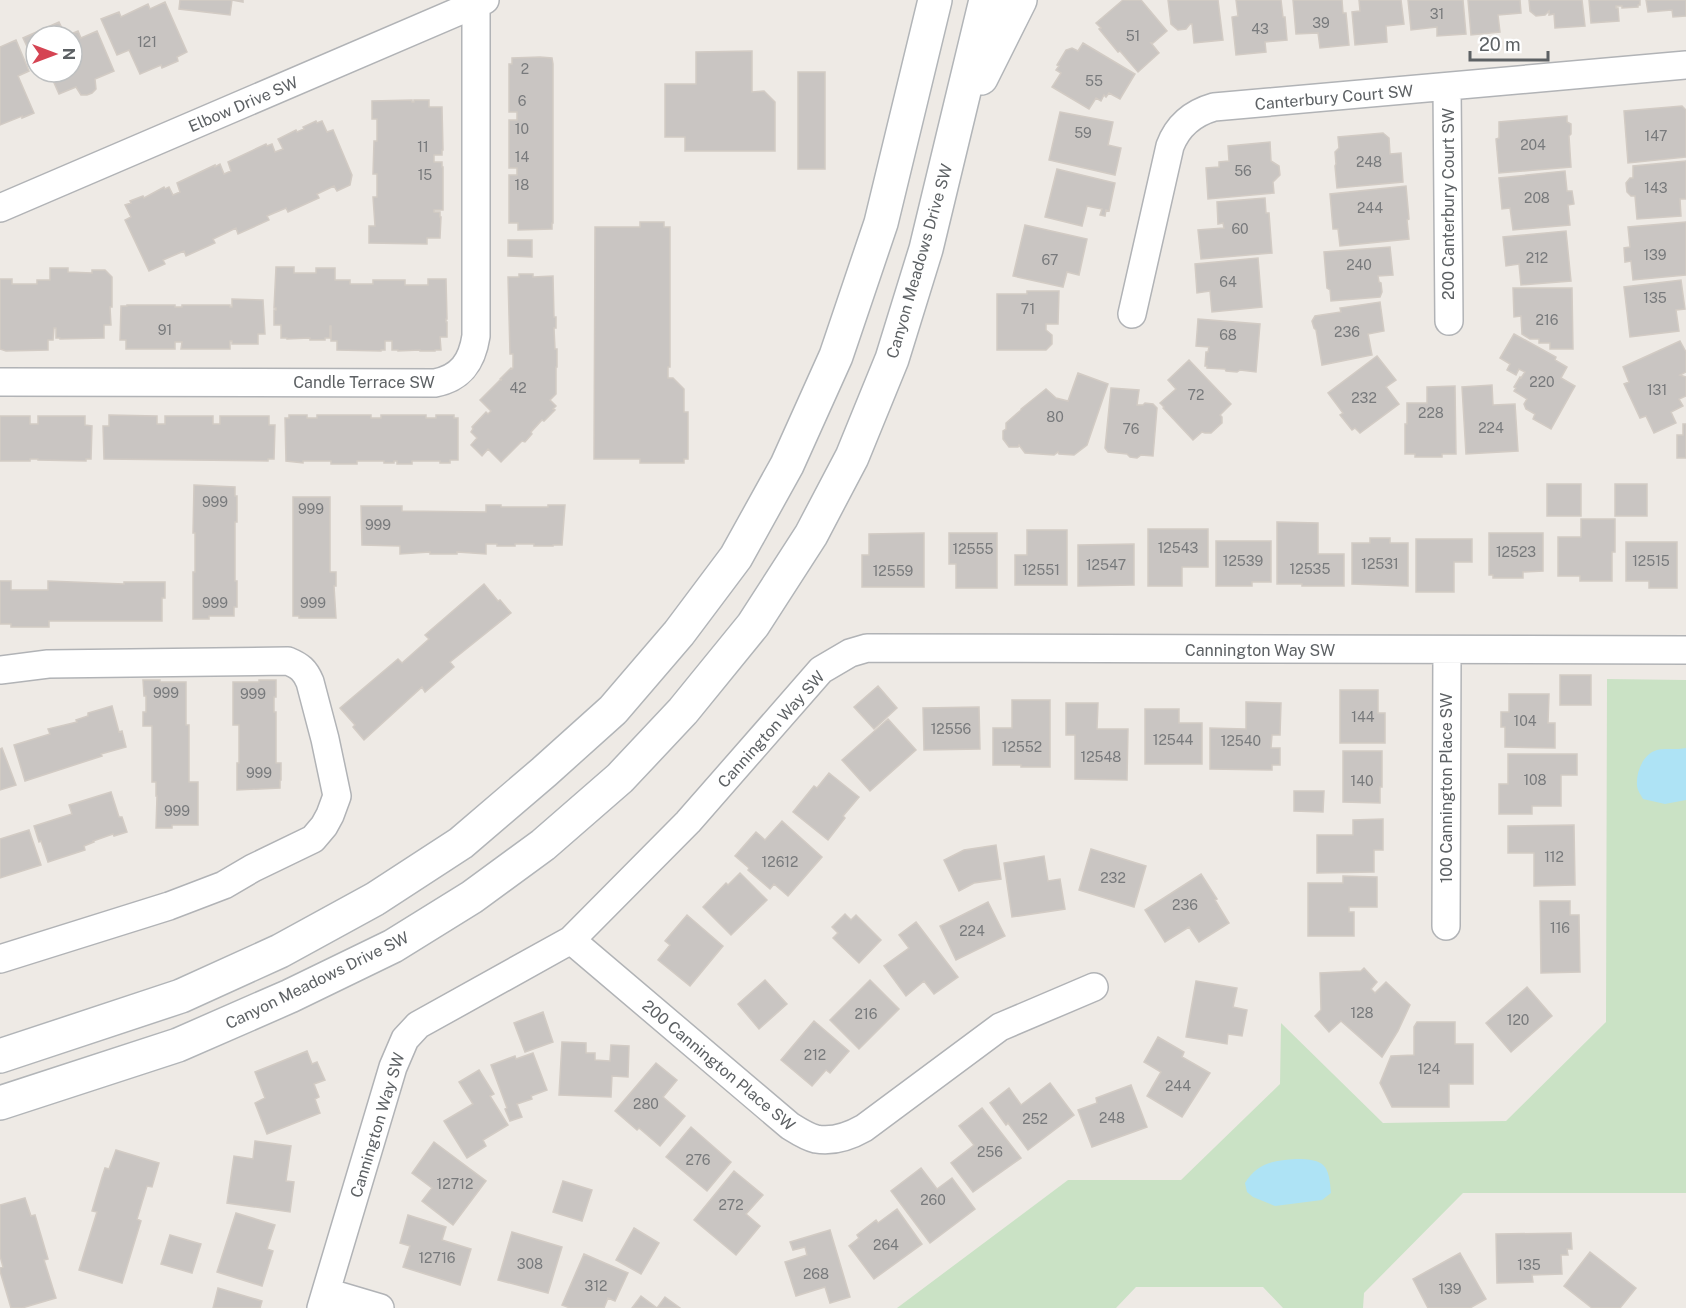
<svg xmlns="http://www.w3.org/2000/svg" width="1686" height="1308" viewBox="0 0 1686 1308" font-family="'Public Sans',sans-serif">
	<rect width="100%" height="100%" fill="#eeeae5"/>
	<path fill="#cae2c5" d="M1607,679L1686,680V1193H1463L1364,1293L1363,1308H1283L1263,1287H1136L1116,1308H897L1068,1180H1181L1280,1084L1281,1023L1383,1123L1506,1121L1606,1022Z"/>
	<path fill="#aee3f5" d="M1686,748V800L1665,804L1643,799C1641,795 1637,790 1637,785C1636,772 1643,754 1657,750C1662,748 1678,750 1686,748Z
		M1296,1159C1325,1159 1329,1165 1331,1193L1322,1200L1275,1206L1253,1197L1247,1192L1245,1183C1257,1163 1275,1160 1296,1159Z"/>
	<path fill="#c9c5c2" stroke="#d2cbc4" stroke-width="1.5" d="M180,0H243V2L232,0L230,15L179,9Z
		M1123,0H1141L1167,31L1153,43H1151L1159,53L1138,72L1120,51L1118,52L1099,29L1101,28L1096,23Z
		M1168,0H1218L1223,40L1194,43L1192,24H1190L1186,29L1178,30L1171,24Z
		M1236,0H1281L1283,17H1285L1287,40L1265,42L1266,52L1236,55L1232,17L1238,16Z
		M1293,0H1342L1343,13H1346L1349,45L1320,48L1318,33L1296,34Z
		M1359,0H1401L1404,24L1386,26L1387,42L1355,45L1352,12L1360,11Z
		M1408,0H1463L1466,34L1437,36V27L1411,30Z
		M1468,0H1520L1521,13L1498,15L1500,32L1471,35Z
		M1529,0H1582L1585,26L1555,28L1554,14L1549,15V11L1545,15L1536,16L1530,11Z
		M1589,0H1640V5H1638V7L1622,8V6H1616V8H1618L1619,21L1591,23Z
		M1646,0H1686V16L1673,17L1672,10L1648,12Z
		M165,2L187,52L177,57L178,61L162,68L161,65L140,74L129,50L117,55L101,19L119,12L121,17L148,4L150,9Z
		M59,22L66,36L78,31L81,38L97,31L114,71L95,79L96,89L92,93L87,95H81L76,87L59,94L51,76L46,78L43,72H72V36H36V66L23,38Z
		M16,40L29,71L18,76L34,113L22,118V116L0,125V47Z
		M1083,43L1135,74L1120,99L1109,93L1106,97L1104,95L1101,101L1096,98L1089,109L1052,87L1061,73L1056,70L1059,66L1057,65L1066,50L1072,48L1078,51Z
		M752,51V92L764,91L775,102V151H685V137H665V84H696V52Z
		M540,57L552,58L553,64V223H552V229L518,230V223H509V175H517V168H509V120H517V112H509V64H512V58Z
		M798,72H825V169H798Z
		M412,100V102H414V100H429V107H442L443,150H442V155H434V162H442V167H443V210H434V212H440V217H441L440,238H427V244L369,243V226H375L373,197H377V174H373L374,141H377V119H372V101Z
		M1682,106L1686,110V157L1628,163L1624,111Z
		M1060,112L1113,122L1108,145L1121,148L1115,175L1049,160Z
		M1567,116V122L1571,124V134L1569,136L1571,167L1499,173L1496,139L1499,138V122Z
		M316,121L317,123L322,121L327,132L333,130L352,175L350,185L337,191L334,186L317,194L319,198L288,212L286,208L267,216L269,220L238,234L236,228L213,239L215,243L186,256L184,251L163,260L165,264L149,271L125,220L131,217L125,205L131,203L130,201L143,196L144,198L164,187L165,189L169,187L173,195L180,192L177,183L215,165V167L220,164L224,174L231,171L228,162L266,144L267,146L272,144L275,152L283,149L278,139L296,130L297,132L304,129L303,127Z
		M1383,133L1389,138L1390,154L1401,153L1403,182L1337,188L1335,166L1336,164L1335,152L1339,148L1338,137Z
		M1270,142L1271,161L1279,166L1280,175L1273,182L1274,193L1208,199L1206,168L1219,167V162L1229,161L1228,146Z
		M1686,161V199H1680L1681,216L1637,219L1635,196H1631L1627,192L1626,183L1630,178H1633V166Z
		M1057,169L1115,183L1109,211L1106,210L1105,216L1100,215L1102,209L1087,206L1082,226L1045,217Z
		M1565,171L1567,191H1572L1574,204L1568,205L1570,225L1513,230L1510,208L1502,209L1499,178Z
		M1406,186L1409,219L1407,220L1409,239L1340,246L1338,229H1333L1330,194Z
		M1265,198L1266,213H1269L1272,253L1201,259L1198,230L1224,228L1223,223L1218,224L1217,202Z
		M640,222H664V227H670V367H668V378H673L684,389V412H688V459H684V463H640V459H594L595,227H640Z
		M1686,222V275L1633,280L1631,261L1625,262L1624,248L1630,247L1628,227Z
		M1025,225L1087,239L1079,275L1067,272L1063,287L1013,276Z
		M1566,231L1571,281L1521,285L1519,264L1506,266L1503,237Z
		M508,240H532V257L508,256Z
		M1390,247L1393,275L1378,276L1379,282L1381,283L1382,292L1380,297L1331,301L1330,290L1327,288L1324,252Z
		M1258,258L1262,307L1212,312L1210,291L1197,293L1195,264Z
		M276,267H294V273H316V268H335V280H350V284H373V280H405V285H428V279H446L447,319H446V322H447V337H440L441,350H435V351H420V350L398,351V350H392V341H385V350H381V351L337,350V341H331V326H330V338H325V340H310V338L287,339V338H281V325H274V310H276V308H274Z
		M50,268H68V272L92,273V270H105L112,277V307H110L111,325H104V338L60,339V338H56V328H54L53,340H48V350L6,351L0,349V279H12V284H37V280H50Z
		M519,274H533V277L553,276L554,317H556V328H554L555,349H557V367H556V394L550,400L556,406L553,409L555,410L544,421L542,420L531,432L532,434L525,442L522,441L501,462L488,449L482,456L471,445L477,438L471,432L473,429L472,427L486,412L488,414L491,411L480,400L500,380H502L500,379L511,368L512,369L513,368V354H510L508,277H519Z
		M1681,280L1685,309L1676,310L1679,331L1630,337L1624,287Z
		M1513,288H1572L1573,349H1550V343H1539V339H1530L1522,334L1521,316L1514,317Z
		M1027,291H1059L1058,324H1046V330L1052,335V344L1046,350H997V294H1027Z
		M232,299L263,300L265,334H258V344H232V341H230V349H181L182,342H175V349H126V340H120L121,306H127V305H175V307H182V305H230V307H232Z
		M1380,302L1384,331L1368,334L1372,355L1322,365L1316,330L1314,328L1312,321L1315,316L1341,312L1340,308Z
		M1198,319L1260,324L1256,372L1240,370L1237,372L1226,371L1225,369L1207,368V366H1205L1206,352H1208L1209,347L1196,346Z
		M1514,334L1556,357L1555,360L1567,367L1561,378L1575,386L1551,429L1533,419L1535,414L1526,409L1524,404L1527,399L1514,391L1516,388L1514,387L1520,377L1521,378L1525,372L1519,369L1516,375L1507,370L1510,364L1500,358Z
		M1680,341L1686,352V372L1680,375L1686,377V396L1679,399L1683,406L1671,412L1676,423L1654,433L1646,416L1640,418L1624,384L1629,382L1623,367Z
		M1377,356L1396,380L1386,387L1399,404L1360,433L1355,428L1352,430L1340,415L1343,413L1328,393Z
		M1189,360L1231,404L1220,415L1222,417V423L1211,433H1205L1202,432L1193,440L1163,408L1164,407L1160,403L1176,389L1168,380Z
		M1078,373L1108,384L1087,445L1074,455L1059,454L1058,452L1054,455L1025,453L1019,445L1018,447H1009L1003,439V431L1006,429V423L1021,410V409L1046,389L1056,398L1068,401Z
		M1492,385L1493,405L1515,404L1518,451L1466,454L1462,387Z
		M1455,386L1456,454H1442V457H1415V454H1405V424H1407V403H1427V387Z
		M1111,388L1139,390L1137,405H1143L1145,403L1153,404L1157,408L1153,456L1141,455L1137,458L1130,457L1127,454L1108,452L1105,448Z
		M109,415L157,416V424H165V416H213V424H220V416H269V425H275L274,459H268V461L104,459L103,426H109Z
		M289,415H307V418H317V415H371V418H381V415H426V418H436V415H454V418H458V460H450V463H440V461H412V464H397V461H394V463H384V461H357V464H331V461H303V463L286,461L285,418H289Z
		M0,416H30V424H38V416H85V425L92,426L91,459H86V461L38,460V459H30V461H0Z
		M1683,424H1686V458H1677V435H1683Z
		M1547,484H1581V516H1547Z
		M1615,484H1647V516H1615Z
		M194,485L235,487V496H237V522H235V581H237V607H234V616H209V619H193V572H195V533H193Z
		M293,497H330V572H336V586H334L336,618H299V616H293Z
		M486,505H501V507H548V505H565L562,545H553V546H534V544H515V546H497V544H486V554L457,552V554H430V552L400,554V546L362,545L361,506H402V511L486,512Z
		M1581,519H1615V552H1612V581H1580V576H1558V537H1581Z
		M1277,522L1318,523V554H1344V586H1302V584H1277Z
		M1148,529H1208V567H1182V586H1148Z
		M1027,530H1067V585H1015V555H1027Z
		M924,533V587H862V555H869V534Z
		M949,533H997V588H956V564H949Z
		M1489,533H1543V571L1523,572V578H1493V575H1489Z
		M1370,538H1390V543H1408V586L1352,584V543H1370Z
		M1416,539H1472V562H1454V592H1416Z
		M1216,541H1271V582H1252V586H1216Z
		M1626,542H1677V588H1649V581H1626Z
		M1134,544V585L1078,586V545Z
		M0,581H11V590H48V581L124,584V582H165V598H162V621H49V627H11V624H0Z
		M484,584L498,601L500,600L511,613L450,662L454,667L425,692L422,687L364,740L353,727L355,725L340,708L398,659L402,663L429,639L425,635Z
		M1560,675H1591V705H1560Z
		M143,680H160V682H186V725H189V782H198V825H172V828H156L157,796H156V782H152V726H143V712H146V696H144Z
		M259,680H276V697H274V712H276V763H281V780H280V788L237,790V763H239V725H233V682H259Z
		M878,686L897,708L874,729L854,707Z
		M1340,690H1378V713H1385V743H1340Z
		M1509,694H1549L1548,723H1555V748L1505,747V727H1501V712H1509Z
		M1012,700H1050V767H1021V765H993V728H1012Z
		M1246,702L1281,703L1280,735H1272L1271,748H1280V765H1272V770L1210,769V728L1246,729Z
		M1066,703H1098L1097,729H1128L1127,780L1075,779V735H1066Z
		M112,706L119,732L122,731L126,747L101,754L102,756L25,781L14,745L50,734L48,729L77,722L76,720L88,716V713Z
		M979,707L980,749L924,750L923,708Z
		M1145,709H1179V723H1202V764H1145Z
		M888,719L916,750L870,791L842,760Z
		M2,748L16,785L0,790V749Z
		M1343,751H1382V787H1380V803L1343,802Z
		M1508,754H1577V775H1561V806H1532V814H1499V784H1508Z
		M829,773L859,797L843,816L845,818L828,840L793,812L814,786L817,788Z
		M1294,791H1324L1323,812L1294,811Z
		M111,792L119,817H122L127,832L114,836L113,834L93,841L94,842L84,846L85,850L48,862L41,841L39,842L34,826L72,814L69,805Z
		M1383,819V850H1374V872L1317,873V835H1353V820Z
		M782,821L822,857L788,896L774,884L770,889L748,870L749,868L735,856L756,832L765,840Z
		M1574,825L1575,885L1534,886V853H1508V826Z
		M29,830L41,865L0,878V839Z
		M996,845L1001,879L974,883L959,891L944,860L964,850Z
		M1091,849L1146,866L1134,907L1079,890Z
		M1044,856L1048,881L1060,879L1065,909L1012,917L1004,863Z
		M740,873L767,900L731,935L703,907L726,883L728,885Z
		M1201,874L1217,899L1215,900L1229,923L1199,942L1189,927L1165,942L1145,910Z
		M1343,876L1377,877V907H1349V912H1354V936H1308V883H1343Z
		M1540,901H1570V915H1579L1580,972L1541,973Z
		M988,902L1005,936L956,960L940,926Z
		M845,914L851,920L856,915L881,940L859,963L833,938L838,933L832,927Z
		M687,915L723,946L690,986L658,960L670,945L665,941Z
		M916,922L958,977L934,994L924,981L906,996L884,966L909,948L899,935Z
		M1364,968L1377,982L1371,989L1375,993L1386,982L1410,1005L1398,1031L1382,1057L1341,1021L1329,1032L1315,1016L1321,1010L1320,973L1361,971Z
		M765,980L787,1004L759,1029L738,1004Z
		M870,980L899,1009L859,1049L830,1020Z
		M1196,981L1237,988L1233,1007L1247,1010L1242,1036L1228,1034L1227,1044L1186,1037Z
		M1527,987L1552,1016L1511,1052L1486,1023Z
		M543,1012L553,1042L525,1052L514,1023Z
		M814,1021L849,1051L830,1073L826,1070L812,1086L781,1060Z
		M1417,1022H1455V1044H1473V1084H1449V1107H1392L1380,1083L1391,1056L1414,1055V1027Z
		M1158,1037L1184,1052L1182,1057L1210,1073L1182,1117L1147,1096L1161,1072L1144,1062Z
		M562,1042L586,1043V1053H595V1060L610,1061L611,1045L629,1046L628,1077L612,1076L611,1097L559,1095Z
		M307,1051L312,1064L317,1062L325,1080L314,1084L319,1097L315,1099L320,1113L267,1134L255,1103L265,1098L255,1072Z
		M533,1053L547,1090L531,1096L532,1099L517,1104L522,1117L510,1121L505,1109L507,1108L491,1065L515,1056L516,1059Z
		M656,1063L677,1080L663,1097L685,1116L660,1146L639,1128L637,1130L615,1111Z
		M479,1070L494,1094L490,1096L508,1125L483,1140L486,1146L467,1158L444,1121L473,1104L459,1082Z
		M1050,1083L1074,1115L1028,1150L1008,1123L1006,1125L990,1103L1009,1088L1021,1105Z
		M1131,1085L1147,1127L1092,1147L1078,1110L1097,1103L1096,1098Z
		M982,1108L1021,1158L973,1192L951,1163L974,1145L959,1126Z
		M691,1127L731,1162L707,1191L666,1157Z
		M255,1141L291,1146L286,1181L294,1182L290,1212L227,1203L234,1156L253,1159Z
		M434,1142L486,1181L453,1225L422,1201L432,1188L412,1173Z
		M116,1150L159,1163L152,1187L147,1186L137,1219L141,1221L122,1283L79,1270L97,1212L92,1211L102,1177L105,1168L109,1169Z
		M921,1168L937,1189L952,1178L975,1209L930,1243L891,1191Z
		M734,1171L763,1195L746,1214L760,1226L736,1255L694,1220Z
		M563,1181L592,1190L582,1221L553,1212Z
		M25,1198L31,1216L35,1215L48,1259L44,1260L56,1298L22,1308H11L0,1271V1268L3,1267L0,1256V1205Z
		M897,1209L922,1244L874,1279L849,1246L859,1238L857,1235L876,1220L878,1223Z
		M236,1213L275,1225L267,1249L273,1251L262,1286L217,1272Z
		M408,1215L446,1227L442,1240L471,1249L460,1285L403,1267L410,1246L400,1243Z
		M634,1228L659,1243L641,1274L616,1260Z
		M830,1230L850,1297L830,1303L825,1287L796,1296L785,1262L807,1255L805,1247L793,1250L790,1242Z
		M512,1232L562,1247L548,1293L498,1280Z
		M1571,1233L1572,1249H1567L1568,1255H1561L1562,1274L1532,1275L1533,1282L1497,1283L1496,1234Z
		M170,1235L201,1244L192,1273L161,1264Z
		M1590,1252L1636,1288L1620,1308H1592L1564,1286Z
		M1460,1253L1486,1299L1470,1308H1428L1413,1279Z
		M584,1254L628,1273L615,1301L608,1298L604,1308H570L562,1305Z
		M218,1288L262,1301L260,1308H213Z
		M641,1296L657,1308H632Z
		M665,1297L680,1308H657Z"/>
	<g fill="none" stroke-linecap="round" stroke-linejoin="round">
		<g stroke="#b1b3b6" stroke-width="30">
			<path id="street" d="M1447,87L1449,321
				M0,208L485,0
				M1132,314L1170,146C1178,125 1193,113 1214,107L1686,65
				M0,382L435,383C461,378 472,362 476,336V4
				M0,670L48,664L288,661C300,666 305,670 310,682L325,739L337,796L330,815L324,826L313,839L253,868L224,885L169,906L0,959
				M1446,926L1447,650
				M571,940L790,1126C798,1131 807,1137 816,1139C833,1142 850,1136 864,1128L1000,1027L1094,987
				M326,1292L380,1308
				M321,1308L393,1067L405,1039L418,1025L571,940L688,822L821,670L850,653L867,648L1686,650"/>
		</g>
		<g stroke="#b2b5b8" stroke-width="36">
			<path id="secondary" d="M981,78L1020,0
				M0,1056L181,996L280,951L375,899L461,843L544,772L613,710L679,633L736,557L787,465L836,356L881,223L935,0
				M0,1103L178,1045L290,996L393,946L472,897L543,845L620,778L683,711L753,625L811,535L852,457L892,359L926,249L986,0"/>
		</g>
		<use href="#street" stroke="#fff" stroke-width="27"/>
		<use href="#secondary" stroke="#fff" stroke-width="33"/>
	</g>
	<g text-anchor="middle" stroke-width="5" stroke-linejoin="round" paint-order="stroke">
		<g font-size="14" fill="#787a7c">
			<text x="1437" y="19">31</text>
			<text x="1321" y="28">39</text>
			<text x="1260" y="34">43</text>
			<text x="1133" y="41">51</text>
			<text x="147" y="47">121</text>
			<text x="525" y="74">2</text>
			<text x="1094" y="86">55</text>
			<text x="522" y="106">6</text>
			<text x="522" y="134">10</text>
			<text x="1083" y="138">59</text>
			<text x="1656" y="141">147</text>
			<text x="1533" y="150">204</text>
			<text x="423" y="152">11</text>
			<text x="522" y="162">14</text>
			<text x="1369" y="167">248</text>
			<text x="1243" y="176">56</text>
			<text x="425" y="180">15</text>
			<text x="522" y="190">18</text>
			<text x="1656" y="193">143</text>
			<text x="1537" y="203">208</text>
			<text x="1370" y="213">244</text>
			<text x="1240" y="234">60</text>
			<text x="1655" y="260">139</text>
			<text x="1537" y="263">212</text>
			<text x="1050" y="265">67</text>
			<text x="1359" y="270">240</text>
			<text x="1228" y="287">64</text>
			<text x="1655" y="303">135</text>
			<text x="1028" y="314">71</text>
			<text x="1547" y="325">216</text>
			<text x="165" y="335">91</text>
			<text x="1347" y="337">236</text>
			<text x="1228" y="340">68</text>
			<text x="1542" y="387">220</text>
			<text x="518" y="393">42</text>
			<text x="1657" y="395">131</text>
			<text x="1196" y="400">72</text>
			<text x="1364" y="403">232</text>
			<text x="1431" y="418">228</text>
			<text x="1055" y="422">80</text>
			<text x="1491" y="433">224</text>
			<text x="1131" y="434">76</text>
			<text x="215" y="507">999</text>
			<text x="311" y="514">999</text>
			<text x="378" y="530">999</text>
			<text x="1178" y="553">12543</text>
			<text x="973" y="554">12555</text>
			<text x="1516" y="557">12523</text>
			<text x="1243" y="566">12539</text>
			<text x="1651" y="566">12515</text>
			<text x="1380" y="569">12531</text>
			<text x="1106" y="570">12547</text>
			<text x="1310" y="574">12535</text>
			<text x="1041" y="575">12551</text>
			<text x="893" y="576">12559</text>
			<text x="215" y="608">999</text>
			<text x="313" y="608">999</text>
			<text x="166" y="698">999</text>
			<text x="253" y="699">999</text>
			<text x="1363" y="722">144</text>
			<text x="1525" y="726">104</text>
			<text x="951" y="734">12556</text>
			<text x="1173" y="745">12544</text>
			<text x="1241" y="746">12540</text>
			<text x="1022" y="752">12552</text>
			<text x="1101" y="762">12548</text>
			<text x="259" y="778">999</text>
			<text x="1535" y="785">108</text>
			<text x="1362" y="786">140</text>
			<text x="177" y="816">999</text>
			<text x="1554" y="862">112</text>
			<text x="780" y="867">12612</text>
			<text x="1113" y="883">232</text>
			<text x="1185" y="910">236</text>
			<text x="1560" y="933">116</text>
			<text x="972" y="936">224</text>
			<text x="1362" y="1018">128</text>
			<text x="866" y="1019">216</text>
			<text x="1518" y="1025">120</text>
			<text x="815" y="1060">212</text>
			<text x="1429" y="1074">124</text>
			<text x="1178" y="1091">244</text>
			<text x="646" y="1109">280</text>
			<text x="1112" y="1123">248</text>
			<text x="1035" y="1124">252</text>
			<text x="990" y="1157">256</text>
			<text x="698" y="1165">276</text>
			<text x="455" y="1189">12712</text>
			<text x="933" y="1205">260</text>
			<text x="731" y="1210">272</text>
			<text x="886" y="1250">264</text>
			<text x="437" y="1263">12716</text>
			<text x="530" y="1269">308</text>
			<text x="1529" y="1270">135</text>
			<text x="816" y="1279">268</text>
			<text x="596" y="1291">312</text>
			<text x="1450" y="1294">139</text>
		</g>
		<g font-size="16" fill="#5d6164" stroke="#fff">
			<text transform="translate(1334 97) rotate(-5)" y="6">Canterbury Court SW</text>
			<text transform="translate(243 104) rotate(-23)" y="6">Elbow Drive SW</text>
			<text transform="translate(1448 204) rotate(-90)" y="6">200 Canterbury Court SW</text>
			<text transform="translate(919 261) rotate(-74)" y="6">Canyon Meadows Drive SW</text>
			<text x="364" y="388">Candle Terrace SW</text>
			<text x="1260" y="656">Cannington Way SW</text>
			<text transform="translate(771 729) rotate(-48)" y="6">Cannington Way SW</text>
			<text transform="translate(1446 788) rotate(-90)" y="6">100 Cannington Place SW</text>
			<text transform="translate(317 980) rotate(-26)" y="6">Canyon Meadows Drive SW</text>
			<text transform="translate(719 1065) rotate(40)" y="6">200 Cannington Place SW</text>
			<text transform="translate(377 1125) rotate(-73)" y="6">Cannington Way SW</text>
		</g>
	</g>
	<g transform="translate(54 54) rotate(90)"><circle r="28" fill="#ffffff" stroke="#bec0c1" stroke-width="1.5"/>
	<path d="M0-4.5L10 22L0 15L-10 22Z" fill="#d54453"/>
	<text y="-9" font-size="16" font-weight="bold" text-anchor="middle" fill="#5d6164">N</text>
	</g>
	<path d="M1470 51v9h78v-9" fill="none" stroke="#5d6164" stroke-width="3"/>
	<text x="1479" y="51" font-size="18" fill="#5d6164" stroke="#ffffff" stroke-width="4.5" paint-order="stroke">20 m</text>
</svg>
